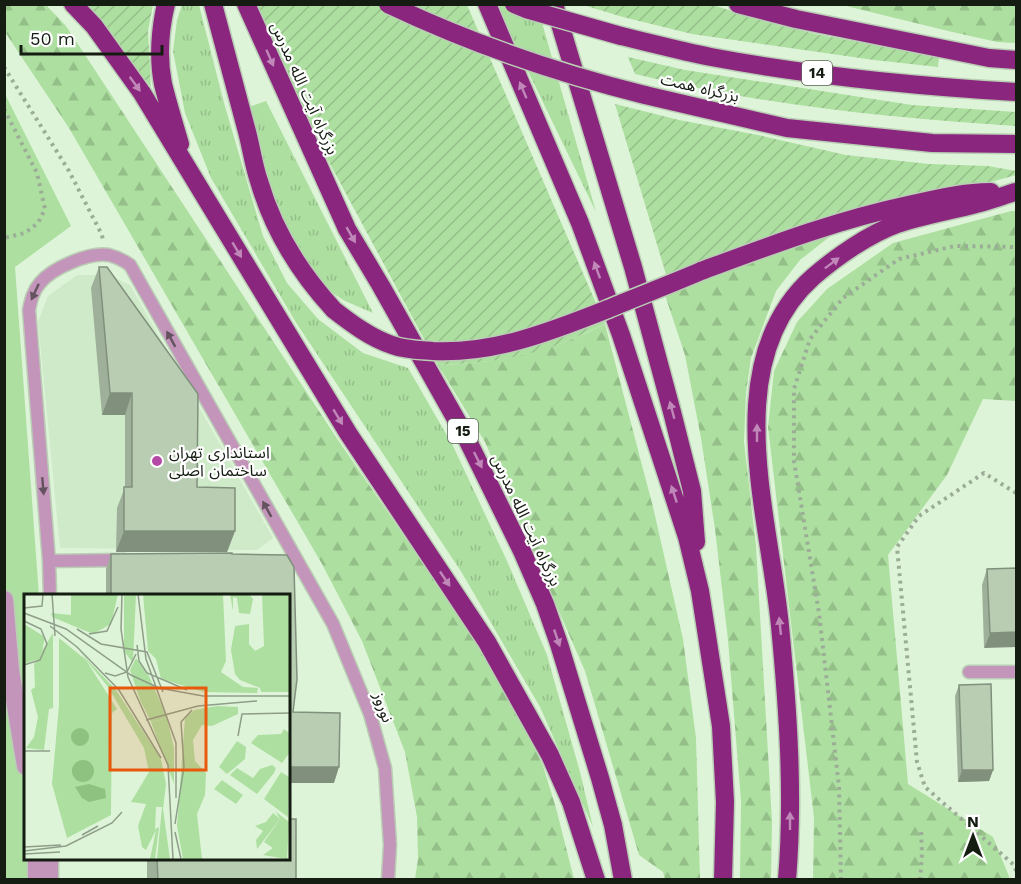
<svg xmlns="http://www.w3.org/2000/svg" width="1021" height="884" viewBox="0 0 1021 884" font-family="'Work Sans','Noto Sans Arabic',sans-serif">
	<defs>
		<pattern id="grass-tufts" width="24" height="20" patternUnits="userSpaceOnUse" patternTransform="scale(1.5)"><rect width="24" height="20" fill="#addfa0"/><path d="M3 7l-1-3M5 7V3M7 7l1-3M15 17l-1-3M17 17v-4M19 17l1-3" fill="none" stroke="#94bf89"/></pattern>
		<pattern id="forest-firs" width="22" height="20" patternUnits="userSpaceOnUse" patternTransform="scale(1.5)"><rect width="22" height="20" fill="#addfa0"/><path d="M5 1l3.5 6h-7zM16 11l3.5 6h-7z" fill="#94bf89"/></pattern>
		<pattern id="garden-furrows" width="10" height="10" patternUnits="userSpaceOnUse" patternTransform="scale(1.5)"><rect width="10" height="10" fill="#addfa0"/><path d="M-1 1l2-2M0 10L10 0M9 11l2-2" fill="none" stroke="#94bf89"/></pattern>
	</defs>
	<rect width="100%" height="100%" fill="#def4d8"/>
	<path fill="#cfeac8" d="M77,275H109L130,285L273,538L257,550L60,548L38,322L48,296Z"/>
	<path fill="url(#grass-tufts)" d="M182,5H199L224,103L263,236L287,283L318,319L363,353L408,368L453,446L507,561L547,655L580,772L593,827L540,707L462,573L295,321L211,178L185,113L173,51L177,20Z
		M499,5H537L596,212L508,30Z
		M266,101L373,313L345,301L328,290L300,254L283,221L268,187L249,107Z"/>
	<path fill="url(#forest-firs)" d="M4,5H46L66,26L338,440L475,639L499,680L529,735L543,766L556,808L574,879H415L418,859L417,817L405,752L362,641L322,564L69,128L5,32Z
		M842,5H1016V43L997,42L948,31Z
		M1011,211H1016V401L983,399L947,475L888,555L908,784L993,837L1010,879H813L814,818L768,427L774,371L797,322L827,289L893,243Z
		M841,226L828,238L800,260L776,291L751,358L746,393L744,442L756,546L772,822L771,879H740L741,801L728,640L715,529L701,438L685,355L665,295L763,258Z
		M605,324L653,507L683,639L696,738L700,879H665L663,872L639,855L585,671L485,442L438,365C496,364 553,351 605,324Z"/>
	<path fill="#addfa0" d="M4,92L71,226L15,267L39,596H26V858L44,859V879H5Z"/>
	<path fill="url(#garden-furrows)" d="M84,5H153L148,31L151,87Z
		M255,5H467L605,324C581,335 556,347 531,353C500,361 469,364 438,365L315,136Z
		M583,5H713L756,19L815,34L939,57L938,67L874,60L692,34L623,17Z
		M628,57L685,70L912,105L1016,112V126C889,118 760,105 635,74Z
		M615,104L679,120L758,135L846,155L929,164L988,166L1016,171V175L991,182L907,196L667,278Z"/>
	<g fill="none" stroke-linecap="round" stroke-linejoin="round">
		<g stroke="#bacdb5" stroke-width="15">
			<path id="lane" d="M49,561L124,560
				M50,596L49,561L29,310C31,300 33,291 40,283C52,268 89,252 109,255C117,257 123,260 130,265L333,624L370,714L385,768L390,845L388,880
				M969,672H1016
				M52,880V858"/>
		</g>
		<g stroke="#bacdb5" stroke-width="21">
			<path id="street" d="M4,600L10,670L26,766
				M37,858V880"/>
		</g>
		<g stroke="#bacdb5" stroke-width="21">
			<path id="highway" d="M73,4L94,26L142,93L348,433L487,642L550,755L571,802L596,880
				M166,4C160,29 158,59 163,84C168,104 174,124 180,144
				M213,4C224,46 235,87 246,128C251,145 253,164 259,181C273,230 300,273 334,310
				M246,4L347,229L381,286L466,437L522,551L545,604L559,644L600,778L613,825L623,880
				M487,4L580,223L621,335L687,537L700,591L721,726L725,802L723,880
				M554,4L633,267L672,412L692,491L696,542
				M738,4L796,19L989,58L1016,60
				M621,36C651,43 681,51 711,57C812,76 914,86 1016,92
				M645,95L787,128L932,143L1016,144
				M701,271C769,246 837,220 908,205C935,199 963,192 991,192
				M787,880C794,796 788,710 780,626C770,518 717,362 813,277C836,257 869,234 897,224C923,215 950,211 976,204C989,201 1002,196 1015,192"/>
		</g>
		<path stroke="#9cad97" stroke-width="4" stroke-dasharray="3 4.5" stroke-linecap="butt" d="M4,67L69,171L102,235L103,241
			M4,109L37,173L45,209L38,223L25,233L4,238
			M1016,493L984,473L919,516L897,547L917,762L925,787L1014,865L1016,871
			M841,880L839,787L819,613L794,461V389L810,339L843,298L899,259L955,246L1016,247
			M920,880L922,854L921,829"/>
		<use href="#lane" stroke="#c495ba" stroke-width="12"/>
		<use href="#street" stroke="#c495ba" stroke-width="18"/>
		<use href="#highway" stroke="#8b267e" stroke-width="18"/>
		<g stroke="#bacdb5" stroke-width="21" stroke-linecap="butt">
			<path id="highway-bridge" d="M388,4C470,43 557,73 645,95
				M514,4L526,9L621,36
				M334,310C352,324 371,338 392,345C405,350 419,350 433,351C495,354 552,331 608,309C639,296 671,284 701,271"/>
		</g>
		<use href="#highway-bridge" stroke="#8b267e" stroke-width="18"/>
	</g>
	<path fill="#9eb099" d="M99,267L197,487L235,531L227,552H116L117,508L125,487V415H102L91,288Z
		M111,554L287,555L293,712L334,783H288V596H106V569Z
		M1017,568L984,648L982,585L987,569Z
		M959,685L993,770L989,781L958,782L955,696Z
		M147,858H288L296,879H147Z"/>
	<path fill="#81907d" d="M110,393H132L125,415H102Z
		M124,531H235L227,552H116Z
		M1017,632V647L984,648L990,633Z
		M288,767H339L334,783H288Z
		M962,770H993L989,781L958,782Z"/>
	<path fill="#b8cdb2" stroke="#81907d" stroke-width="1.5" d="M99,267H107L198,394L197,487L235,488V531H124V487H132V393H110Z
		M232,553V554L287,555L294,567L297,679L293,712L340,713L339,767H288V596H111V554Z
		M1017,568V632L990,633L987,569Z
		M991,684L993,770H962L959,685Z
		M288,819H296V879H158L157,858H288Z"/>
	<defs><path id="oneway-solid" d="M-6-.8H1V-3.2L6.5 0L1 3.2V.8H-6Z" transform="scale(1.5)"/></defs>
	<g fill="#bf88b8">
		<use href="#oneway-solid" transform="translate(270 58) rotate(66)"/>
		<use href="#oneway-solid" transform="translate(135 84) rotate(54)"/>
		<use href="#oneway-solid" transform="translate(523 90) rotate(-113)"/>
		<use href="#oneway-solid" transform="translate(351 235) rotate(60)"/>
		<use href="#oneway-solid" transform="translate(237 250) rotate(59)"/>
		<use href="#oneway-solid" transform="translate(832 263) rotate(-37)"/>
		<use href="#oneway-solid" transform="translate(597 270) rotate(-110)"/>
		<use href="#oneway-solid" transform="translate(672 410) rotate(-105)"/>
		<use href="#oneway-solid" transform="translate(338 417) rotate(59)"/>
		<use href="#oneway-solid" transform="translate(757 433) rotate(-90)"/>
		<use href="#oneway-solid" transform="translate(478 460) rotate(63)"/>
		<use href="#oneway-solid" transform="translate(674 494) rotate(-108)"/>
		<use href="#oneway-solid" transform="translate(445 579) rotate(56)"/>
		<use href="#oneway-solid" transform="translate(780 626) rotate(-96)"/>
		<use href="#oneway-solid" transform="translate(557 638) rotate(71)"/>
		<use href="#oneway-solid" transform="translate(790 821) rotate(-90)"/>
	</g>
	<g fill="#64535e">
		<use href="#oneway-solid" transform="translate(35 292) rotate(115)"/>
		<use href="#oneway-solid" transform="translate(171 339) rotate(-119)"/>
		<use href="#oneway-solid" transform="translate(43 486) rotate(85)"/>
		<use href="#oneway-solid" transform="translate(267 509) rotate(-119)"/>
	</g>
	<circle fill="#b648a6" stroke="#fff" stroke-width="2" cx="157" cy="461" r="6"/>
	<g text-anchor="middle" stroke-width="4.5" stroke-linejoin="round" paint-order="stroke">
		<g fill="#fff" stroke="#5b615a" stroke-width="1.5">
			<rect x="802" y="61" width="30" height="24" rx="4.5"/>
			<rect x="448" y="419" width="30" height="24" rx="4.5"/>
		</g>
		<g font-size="15" font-weight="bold" fill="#151d13">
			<text x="817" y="78">14</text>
			<text x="463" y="436">15</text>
		</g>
		<g font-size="16" fill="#151d13" stroke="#fff">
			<text transform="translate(700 87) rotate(13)" y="6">بزرگراه همت</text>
			<text transform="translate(305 88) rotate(66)" y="6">بزرگراه آیت الله مدرس</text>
			<text transform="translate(527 520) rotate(65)" y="6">بزرگراه آیت الله مدرس</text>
			<text transform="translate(384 707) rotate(71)" y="6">نوروز</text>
		</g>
		<g font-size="16" fill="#151d13" stroke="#fff" text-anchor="start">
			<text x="169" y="458">استانداری تهران<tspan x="169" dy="18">ساختمان اصلی</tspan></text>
		</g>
	</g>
	<g transform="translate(24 594)">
		<rect width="266" height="266" fill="#def4d8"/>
		<path d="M206,0H225L229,5L226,20L215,19L213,4L209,3V17ZM248,171L252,174L250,179L233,200L206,181L213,174L229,184L236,175ZM198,186L219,201L212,210L190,195ZM249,219L256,225L233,255L232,246L239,237L231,232L242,228Z" fill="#addfa0"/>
		<path d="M100,0H112L109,69L100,57ZM119,0H199L202,67L197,78L219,93L234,94L233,99L180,98L137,85L132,65L124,57ZM0,30L21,43L17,64L0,70ZM55,57L92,96L137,165L142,190L139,215L146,265H133L138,213H132L131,235L135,233L131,265H126L132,236L122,256L118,253L114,232L122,210L107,208L125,178L120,154L84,93ZM193,112L214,113V120L188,132L178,131L169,146L171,167L182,179L181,201L173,220L178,265H159L153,232L161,124L170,116ZM143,124L150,154V212V190L127,128ZM260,135L265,139L266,158L258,169L227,149L234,141L257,140ZM251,217L265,228L263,265L239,261L249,254L240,248L256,225Z" fill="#addfa0"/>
		<path d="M47,0H94L87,30L69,40L28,23L27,19L47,21ZM238,0H265V98H237L236,94L216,86L211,80L207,56L211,32L225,30V50L231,57L240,52ZM29,39V114L25,115L20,156L2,154L10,143L14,123L7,96L11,93L10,70ZM35,44L62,66L93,115L88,119L87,221L43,244L28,190L35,111Z" fill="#addfa0"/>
		<path d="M112,64L125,82L143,124L127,128L116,106L106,76ZM213,147L222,153L221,165L203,180L195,173ZM257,178L265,183L264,223L240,205Z" fill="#addfa0"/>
		<path d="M47 143a9 9 0 1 1 18 0a9 9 0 1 1-18 0ZM48 177a11 11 0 1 1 22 0a11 11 0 1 1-22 0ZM65,190L81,195L82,204L65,208L58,204L51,193Z" fill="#8dc280"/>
		<path fill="none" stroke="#8e9e89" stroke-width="1.5" d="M28,0L31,42M98,0L97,35L104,83L144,171L149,265M114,0L122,65L152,149V204M0,14L18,12L19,0M0,19L42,35L107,81L135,94L179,102H266M0,27L17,35L23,50L16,66L0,71M26,32L53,53L95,96L137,164M53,35L77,50L123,58L139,98M65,40L83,37L94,13M113,51L115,67L123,79L163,96M81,79L91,82L103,78L112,60M122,126L174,112L233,107M214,142L218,120L266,119M0,157H26M151,230L160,173L157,128L168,116M151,238L157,265M58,241L74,232M0,253L37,251M0,257L42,252L88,229L98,218M0,260L36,258"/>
		<path fill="#e8590c" fill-opacity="0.15" stroke="#e8590c" stroke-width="3" d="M86,94H182V176H86Z"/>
		<rect width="266" height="266" fill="none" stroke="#151d13" stroke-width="3"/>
	</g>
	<rect width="1021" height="884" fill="none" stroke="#151d13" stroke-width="12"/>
	<g transform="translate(973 836)" stroke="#ffffff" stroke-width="4.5" paint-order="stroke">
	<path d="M0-4.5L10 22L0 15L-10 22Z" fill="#151d13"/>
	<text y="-9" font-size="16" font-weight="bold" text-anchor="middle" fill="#151d13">N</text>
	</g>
	<path d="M21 45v9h141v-9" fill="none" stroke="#151d13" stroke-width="3"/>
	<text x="30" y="45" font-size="18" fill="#151d13" stroke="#ffffff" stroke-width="4.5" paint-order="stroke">50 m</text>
</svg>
